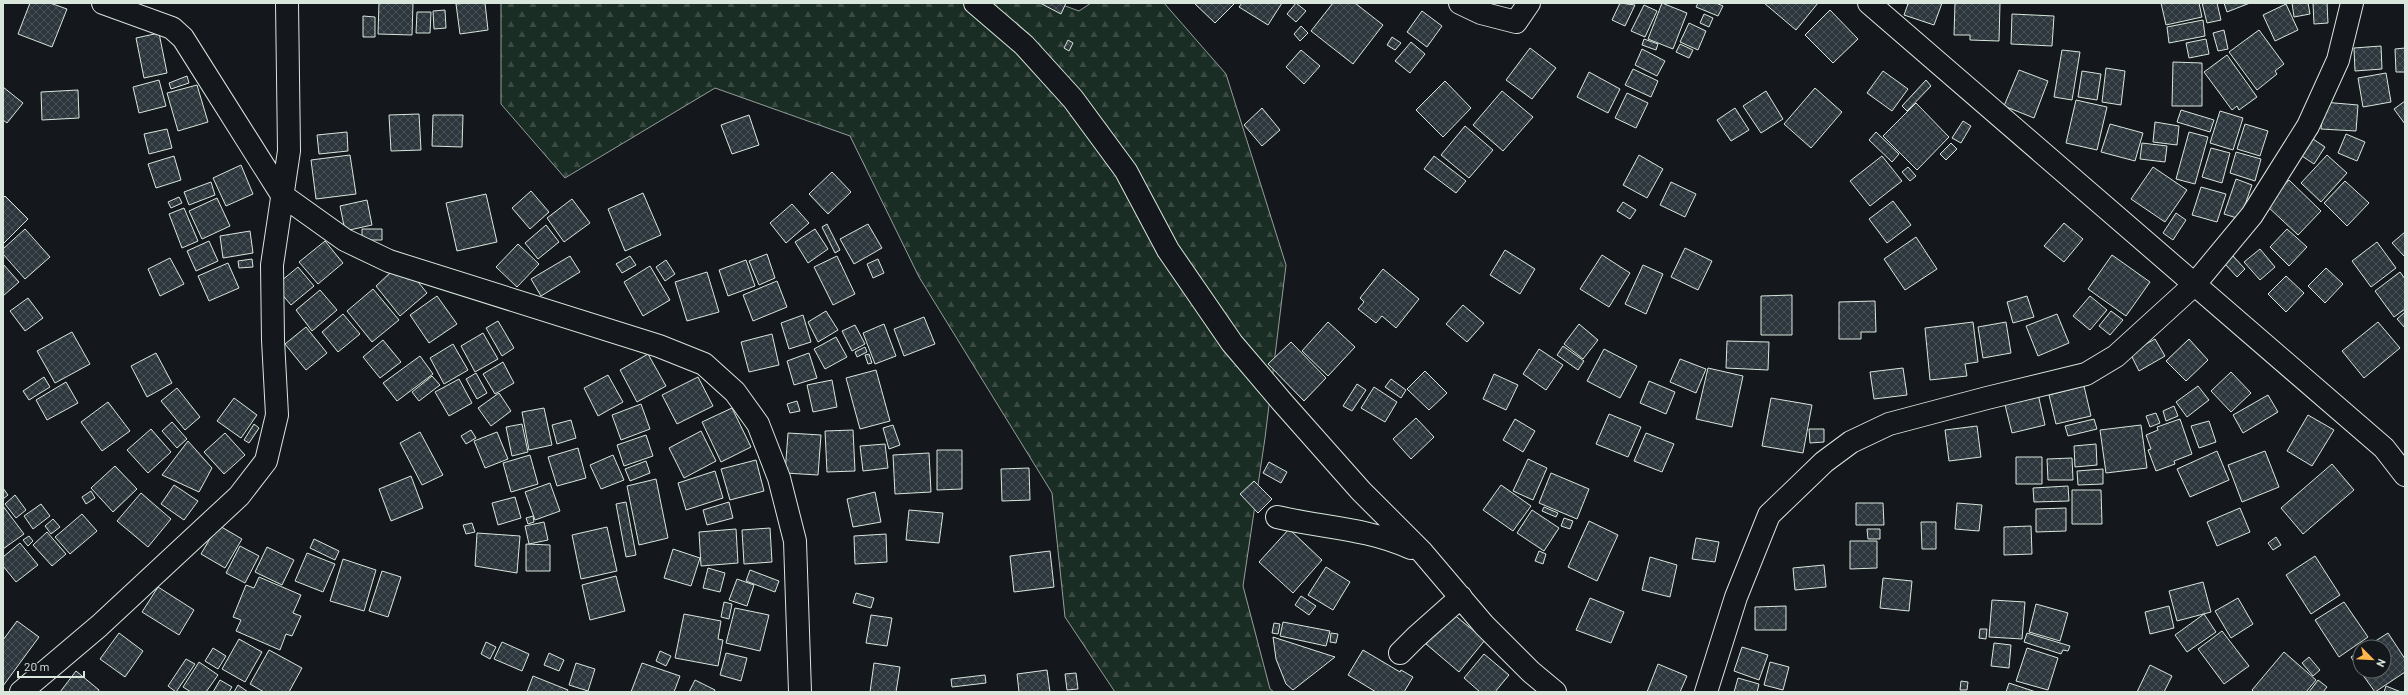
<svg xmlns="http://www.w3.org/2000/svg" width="2408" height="695" viewBox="0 0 2408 695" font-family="Barlow,sans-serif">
	<defs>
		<pattern id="forest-firs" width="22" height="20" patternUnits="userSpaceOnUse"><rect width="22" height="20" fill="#1a2d24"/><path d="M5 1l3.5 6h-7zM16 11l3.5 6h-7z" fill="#3b4b43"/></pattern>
		<pattern id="building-cross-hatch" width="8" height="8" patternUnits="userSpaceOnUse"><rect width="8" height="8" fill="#2c363c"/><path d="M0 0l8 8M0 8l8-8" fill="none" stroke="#4a5358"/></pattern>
	</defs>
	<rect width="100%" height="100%" fill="#14181c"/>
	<path fill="url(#forest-firs)" stroke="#939e99" d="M501,3H1057L1079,11L1091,3H1164L1226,74L1286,265L1265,438L1243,586L1270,689L1274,692H1115L1065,617L1052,493L919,277L850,136L715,88L565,178L501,104Z"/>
	<path fill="url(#building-cross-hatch)" stroke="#d8e6dc" d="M30,3H50L67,9L52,47L18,34Z
		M379,3H413L412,35L378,34Z
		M466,3H485L488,30L460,34L456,4Z
		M1040,3H1066L1061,14Z
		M1194,3H1235L1215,23Z
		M1242,3H1282L1268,25L1239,7Z
		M1296,3L1306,11L1296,22L1287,14Z
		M1333,3H1355L1383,25L1353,64L1311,31Z
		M1620,3L1635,5L1625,26L1612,20Z
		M1662,3L1687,13L1673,49L1648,39Z
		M1698,3H1716L1723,6L1718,16L1696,7Z
		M1764,3H1818L1796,30Z
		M1904,3H1942L1934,25L1904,15L1908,4Z
		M1955,3H2000L1999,41L1970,40V35H1954Z
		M2161,3H2199L2202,17L2166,25Z
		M2202,3H2217L2221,20L2207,23Z
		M2224,3H2250L2227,12Z
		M2292,3H2308L2310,14L2294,17Z
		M2313,3H2327L2328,23L2314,24Z
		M2286,4L2298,30L2275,41L2263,15Z
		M1644,5L1657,11L1645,37L1631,31Z
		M445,10L446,28L434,29L433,11Z
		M1830,10L1858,39L1833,63L1805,35Z
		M1422,11L1442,26L1427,47L1407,32Z
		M417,12H431L430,33H416Z
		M1704,14L1713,18L1709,27L1700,23Z
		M2012,14L2054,16L2052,46L2011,44Z
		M363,16L375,17V37H363Z
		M2203,20L2205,36L2169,43L2167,27Z
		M1689,23L1706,31L1698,50L1680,42Z
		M1301,26L1308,33L1300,41L1294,34Z
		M2224,30L2228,49L2218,51L2213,33Z
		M2259,30L2284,64L2275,71L2277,74L2257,90L2229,52Z
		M159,33L167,73L144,78L136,38Z
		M1392,37L1401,43L1395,50L1387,45Z
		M1644,39L1658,44L1656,50L1642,45Z
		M2206,39L2209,54L2189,58L2186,43Z
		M1068,40L1073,43L1069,51L1064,48Z
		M1411,42L1425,54L1410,73L1395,61Z
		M1680,44L1693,50L1689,58L1676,52Z
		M2381,46L2382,69L2355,71L2354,48Z
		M1530,48L1556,68L1532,99L1506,80Z
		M2405,48V72H2396L2395,49Z
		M1642,49L1665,61L1657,76L1635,65Z
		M1301,50L1320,66L1304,84L1286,67Z
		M2062,50L2080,52L2072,100L2054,97Z
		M2227,55L2257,97L2239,110L2237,106L2232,110L2204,72Z
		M2173,62L2202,63V106H2172Z
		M2106,68L2125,71L2121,105L2102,102Z
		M1633,69L1658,81L1651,97L1625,85Z
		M2019,70L2048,81L2034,118L2004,106Z
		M1883,71L1908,89L1892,111L1867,93Z
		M2082,71L2101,74L2097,100L2078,97Z
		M1589,72L1620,89L1608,113L1577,97Z
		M2386,73L2391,102L2363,107L2358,78Z
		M187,76L189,83L171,89L169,83Z
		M159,80L166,106L139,113L133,87Z
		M1926,80L1931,86L1907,111L1902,106Z
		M1445,81L1471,108L1443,137L1416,110Z
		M197,85L208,122L178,131L167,93Z
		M3,87L23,103L7,123L3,120Z
		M1815,88L1842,112L1811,148L1784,124Z
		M78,90L79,118L42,120L41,92Z
		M1502,91L1533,117L1503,151L1473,125Z
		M1766,91L1783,119L1761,133L1743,106Z
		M1627,93L1648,103L1636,128L1615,118Z
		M2076,100L2107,107L2097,150L2066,143Z
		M2405,101V124L2394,109Z
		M2323,102L2358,105L2356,131L2321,129Z
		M1916,103L1949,137L1917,170L1883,136Z
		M1262,108L1280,130L1262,146L1244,125Z
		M1735,108L1749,130L1731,141L1717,120Z
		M2181,110L2214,120L2210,132L2177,122Z
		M2220,111L2243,118L2233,150L2210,143Z
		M419,114L421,150L391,151L389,115Z
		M433,115H463L462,147L432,146Z
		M749,115L759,145L732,154L721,125Z
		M1963,121L1971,126L1961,143L1952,138Z
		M2155,122L2179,126L2177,145L2153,142Z
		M2110,124L2143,133L2135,161L2101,152Z
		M2245,124L2268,131L2260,156L2237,149Z
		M1465,126L1493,150L1469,178L1441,155Z
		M167,129L172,148L149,154L144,134Z
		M347,132L348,151L319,154L317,135Z
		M1876,132L1899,154L1892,162L1869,140Z
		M2189,132L2208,137L2195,184L2176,179Z
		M2346,134L2365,142L2357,161L2338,153Z
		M2310,137L2325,147L2314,164L2299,154Z
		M1951,143L1957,149L1946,160L1940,154Z
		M2142,143L2167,146L2165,162L2140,159Z
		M2211,148L2230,153L2222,183L2202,177Z
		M2236,152L2261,159L2255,181L2230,173Z
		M350,155L356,194L316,199L311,160Z
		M1639,155L1663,169L1647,198L1623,185Z
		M2327,155L2347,173L2321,202L2301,183Z
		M174,156L181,180L156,188L148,164Z
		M1434,156L1466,181L1456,193L1424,169Z
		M1882,156L1902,181L1870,206L1850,181Z
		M241,165L253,194L226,206L213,178Z
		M1908,167L1916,176L1910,181L1902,172Z
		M2153,167L2187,190L2165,222L2131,199Z
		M832,172L851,192L828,214L809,194Z
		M2236,179L2252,185L2240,219L2224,214Z
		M2289,180L2321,211L2298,235L2266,205Z
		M2345,181L2369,203L2347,226L2324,203Z
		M211,182L215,195L189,205L184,192Z
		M1671,182L1696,194L1685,217L1660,205Z
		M2201,187L2226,194L2217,222L2192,215Z
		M531,191L549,212L530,229L512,208Z
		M643,193L661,235L625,251L608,209Z
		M486,194L497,242L457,251L446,203Z
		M5,196L28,219L3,244V198Z
		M179,197L182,203L171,208L168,202Z
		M217,198L230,226L202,239L189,211Z
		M572,199L590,223L564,242L547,218Z
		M367,200L372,225L345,231L340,206Z
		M1893,201L1911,225L1887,243L1869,219Z
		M1623,202L1636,210L1630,219L1617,211Z
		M792,204L809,223L786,243L770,223Z
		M184,208L198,241L182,248L169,214Z
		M2176,213L2186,220L2173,240L2163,233Z
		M2064,223L2083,239L2064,262L2044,246Z
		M827,224L840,250L835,253L822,227Z
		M868,224L882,248L854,264L840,239Z
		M546,225L559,242L538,259L525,243Z
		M25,229L50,257L25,279L3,254V249Z
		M362,229H382V240H362Z
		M815,229L828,249L808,263L795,242Z
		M2287,229L2307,247L2289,266L2270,247Z
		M250,231L253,253L223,258L220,236Z
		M2405,232V257L2392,243Z
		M1916,237L1937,269L1905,290L1884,259Z
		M209,241L218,261L196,271L187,251Z
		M325,241L343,263L318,284L299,262Z
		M2377,242L2396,268L2371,287L2352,261Z
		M518,244L539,264L517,287L496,267Z
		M1685,248L1712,261L1698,290L1671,277Z
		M2260,249L2275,267L2260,280L2244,262Z
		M1505,250L1535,269L1520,294L1490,275Z
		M767,254L775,278L759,285L749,261Z
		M1602,255L1630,273L1609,307L1580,289Z
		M2112,255L2150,282L2126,316L2088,289Z
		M570,256L580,272L541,296L531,279Z
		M630,256L636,265L622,273L616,264Z
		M837,256L855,294L833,305L814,267Z
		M2233,256L2245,269L2237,277L2225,264Z
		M170,258L184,284L160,296L148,269Z
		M252,259L253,267L239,268L238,261Z
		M878,259L884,273L873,278L867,264Z
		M666,260L675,274L665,281L656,267Z
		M746,260L755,286L728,296L719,270Z
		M228,263L239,288L209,301L198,276Z
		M3,264L19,282L3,296Z
		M1643,265L1663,274L1646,314L1625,304Z
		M650,266L670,300L643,316L624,282Z
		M298,267L314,286L291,305L275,286Z
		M2326,268L2343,284L2325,303L2308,286Z
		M1383,269L1419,299L1396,328L1382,316L1376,323L1358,309L1364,302L1360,298Z
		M391,272L414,277L427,293L400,316L376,286Z
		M707,272L719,312L687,321L675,282Z
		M2400,272L2405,279V309L2394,317L2375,291Z
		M2286,276L2304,293L2286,312L2268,294Z
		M777,281L787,307L753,321L743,295Z
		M373,289L399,320L372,342L347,311Z
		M320,290L337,310L312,331L296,310Z
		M1792,295V335H1761V296Z
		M437,296L457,324L429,343L410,315Z
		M2027,296L2034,317L2013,323L2007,302Z
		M2090,296L2107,310L2090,330L2073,316Z
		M28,298L43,318L25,331L10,311Z
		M1875,301L1876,332H1861V339H1839V302Z
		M1463,305L1484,323L1467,342L1446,324Z
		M826,311L838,330L818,342L808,322Z
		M2111,311L2123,320L2110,335L2099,326Z
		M2405,312V328L2397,319Z
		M343,314L360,334L338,352L322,332Z
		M2057,314L2069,343L2038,356L2026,326Z
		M803,315L811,342L789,349L781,323Z
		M924,317L935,344L904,356L894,329Z
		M498,321L514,348L502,356L486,328Z
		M1328,322L1355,347L1328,376L1302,351Z
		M1973,322L1978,362L1965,364L1967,376L1930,380L1925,328Z
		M2006,322L2011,353L1983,358L1978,327Z
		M2378,322L2400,348L2364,378L2342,351Z
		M884,324L896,356L875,364L863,333Z
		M1579,324L1598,340L1583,359L1564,344Z
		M855,325L865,344L852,351L842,331Z
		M306,327L327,353L306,370L285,344Z
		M72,332L90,364L55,383L37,351Z
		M483,333L498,359L475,372L461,346Z
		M772,334L779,365L749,372L741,342Z
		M836,337L847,357L825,369L814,349Z
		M2155,339L2165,356L2139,371L2130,353Z
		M2189,339L2208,360L2186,381L2166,361Z
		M383,340L401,362L380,378L363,357Z
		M1727,341L1769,342L1768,370L1726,368Z
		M1291,342L1326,378L1304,401L1268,364Z
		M453,344L468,370L444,384L430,358Z
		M1563,346L1584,361L1578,370L1557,355Z
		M865,347L867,352L857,357L855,352Z
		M1539,349L1563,365L1546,390L1523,374Z
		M1604,349L1637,366L1620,398L1587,381Z
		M156,353L172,383L147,397L131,366Z
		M809,353L817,378L794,385L787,361Z
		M648,354L666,386L637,402L620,370Z
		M869,354L872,363L868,364L865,355Z
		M420,356L433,374L397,401L383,383Z
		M1680,359L1706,369L1696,393L1670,382Z
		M503,362L514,383L495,394L483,374Z
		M1708,368L1743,376L1732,427L1696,419Z
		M1903,368L1907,395L1874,399L1870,372Z
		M876,370L890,421L860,429L846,378Z
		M1425,371L1447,393L1429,410L1407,389Z
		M2231,372L2251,393L2231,412L2211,391Z
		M476,373L487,393L477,399L466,379Z
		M1494,374L1518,385L1506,410L1483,399Z
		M608,375L623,402L598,416L584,388Z
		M432,376L440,385L419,401L412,392Z
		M44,377L50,387L29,400L23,391Z
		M698,377L713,406L677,424L662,395Z
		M459,379L472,403L449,416L435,392Z
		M1391,379L1406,390L1401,398L1385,387Z
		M832,380L837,407L813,412L807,385Z
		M1649,381L1675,392L1666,414L1640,403Z
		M66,382L78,403L47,420L36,400Z
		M1357,384L1366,390L1352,411L1343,406Z
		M2084,386L2091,416L2056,424L2049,395Z
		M2198,386L2209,400L2187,417L2176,402Z
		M1374,387L1397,402L1385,422L1361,408Z
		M177,388L200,417L185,430L161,401Z
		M499,393L511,411L491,426L478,408Z
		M2038,394L2045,425L2012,433L2004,401Z
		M2268,395L2278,412L2243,433L2233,415Z
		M234,398L257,415L241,438L217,421Z
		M1771,398L1812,405L1803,453L1762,446Z
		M797,401L800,411L790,413L787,404Z
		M108,402L130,431L102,451L81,422Z
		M641,404L650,429L621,440L612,415Z
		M2174,406L2178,416L2166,421L2163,411Z
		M544,408L552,445L529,450L522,412Z
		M732,408L751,447L721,462L702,422Z
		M2156,413L2160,423L2150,427L2146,416Z
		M1609,414L1641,427L1628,457L1596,444Z
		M2308,415L2334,430L2312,466L2287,451Z
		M1416,418L1434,437L1411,459L1393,439Z
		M1515,419L1535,431L1523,452L1503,440Z
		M2094,419L2097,429L2068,436L2065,426Z
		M2180,419L2192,454L2174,461L2175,464L2156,471L2148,450L2151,449L2146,435L2158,430L2157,427Z
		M571,420L576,438L557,444L552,425Z
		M2209,421L2216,442L2199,448L2191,426Z
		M172,422L187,439L177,448L162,431Z
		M254,424L259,428L249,443L244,440Z
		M522,424L528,452L512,456L506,427Z
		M893,425L900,445L889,449L883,428Z
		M2141,425L2147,468L2106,473L2100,430Z
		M1977,426L1981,457L1949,461L1945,430Z
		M151,429L171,452L148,473L127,450Z
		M1809,429H1824V442L1810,443Z
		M471,430L476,438L466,444L461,436Z
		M853,430L855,471L827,472L825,431Z
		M701,431L716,461L684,478L669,448Z
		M420,432L443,475L422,485L400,443Z
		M497,432L508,459L485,468L474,441Z
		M225,433L245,455L224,474L204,452Z
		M788,433L821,435L818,475L785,473Z
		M1646,433L1674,444L1662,472L1634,461Z
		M646,435L653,456L624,466L617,445Z
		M188,441L212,468L199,492L162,475Z
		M885,444L888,468L863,471L860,446Z
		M2096,444L2097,465L2075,467L2074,446Z
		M578,448L586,478L557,486L548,457Z
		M937,450H962V489L937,490Z
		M2217,451L2229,480L2190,497L2177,469Z
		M2265,451L2279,487L2242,502L2228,465Z
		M929,453L931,492L895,494L893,455Z
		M530,455L538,484L511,492L503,463Z
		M613,455L624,480L601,489L590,465Z
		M2016,457H2042V484H2016Z
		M2072,458L2073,480H2048L2047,459Z
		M1528,459L1547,468L1533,500L1513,491Z
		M756,460L764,491L730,500L721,469Z
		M646,461L650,473L630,481L625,469Z
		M1269,462L1287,472L1281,483L1263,473Z
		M2332,464L2354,490L2303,534L2281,508Z
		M115,466L137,489L113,512L91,488Z
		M1029,468L1030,500L1002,501L1001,469Z
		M2103,469V484L2078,485L2077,471Z
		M715,471L723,498L686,510L678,483Z
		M1551,473L1589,489L1577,519L1539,503Z
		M411,476L423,508L391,521L379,489Z
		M656,479L668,538L639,545L627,486Z
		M1254,481L1272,499L1258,513L1240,494Z
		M550,483L560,511L535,520L525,492Z
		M174,485L198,501L184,520L161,504Z
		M1501,485L1531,506L1513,531L1483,510Z
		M2068,486L2069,501L2034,502L2033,488Z
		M3,488L8,495L3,499Z
		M2072,490H2101L2102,524H2072Z
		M91,491L95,498L86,504L82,497Z
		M875,492L881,522L853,527L847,499Z
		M141,493L171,519L148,547L117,521Z
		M15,495L26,510L16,518L5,504Z
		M515,497L521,518L498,525L492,503Z
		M626,502L636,555L626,557L616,504Z
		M729,502L733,518L707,525L703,510Z
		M1856,503H1883L1884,525H1856Z
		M1957,503L1982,505L1979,531L1955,529Z
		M41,504L50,516L33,529L24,516Z
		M3,506L24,534L3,549Z
		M1544,507L1558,513L1556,517L1542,511Z
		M2066,508V531L2036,532V509Z
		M2240,508L2250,532L2217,546L2207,522Z
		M909,510L943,513L939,543L906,540Z
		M1532,510L1559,528L1544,551L1517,533Z
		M82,514L97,531L70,554L55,537Z
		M533,516L534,522L528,524L526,518Z
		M1564,518L1573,521L1570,529L1561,526Z
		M53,519L60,527L51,534L45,526Z
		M1589,521L1618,535L1597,581L1568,567Z
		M544,522L548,540L529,544L525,526Z
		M1921,522H1936V549H1922Z
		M472,523L475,532L466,534L463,525Z
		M218,525L242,539L225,568L201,554Z
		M2031,526L2032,554L2004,555V527Z
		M607,527L617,571L581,579L572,535Z
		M770,528L772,562L744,564L742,530Z
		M736,529L738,563L701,566L699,532Z
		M1289,529L1322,560L1293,593L1259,562Z
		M1867,529H1880V539H1868Z
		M47,532L66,554L52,566L33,545Z
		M477,533L520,536L517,573L475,566Z
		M886,534L887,562L855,564L854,536Z
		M29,536L33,541L28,546L23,540Z
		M2276,537L2281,545L2273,550L2268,543Z
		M1696,538L1719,542L1715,562L1692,559Z
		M314,539L339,551L335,560L310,548Z
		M1850,541H1877V568L1850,569Z
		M20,543L38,565L16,582L3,566V557Z
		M526,544L550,545V571H526Z
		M240,546L259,556L245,583L226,573Z
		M267,547L294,560L282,585L255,572Z
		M673,549L700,558L691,586L664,578Z
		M1050,551L1054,587L1014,592L1010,556Z
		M1539,551L1546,554L1543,564L1535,561Z
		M307,553L335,564L323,592L295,581Z
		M2315,556L2340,595L2311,614L2286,575Z
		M1650,557L1677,565L1670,597L1642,590Z
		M343,559L376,570L364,611L330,601Z
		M1824,565L1826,587L1795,590L1793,568Z
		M1326,567L1350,582L1333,610L1308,595Z
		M708,568L725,573L720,592L703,588Z
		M750,570L779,581L775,592L746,581Z
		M382,571L401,577L388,617L369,611Z
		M616,576L625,611L590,620L582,585Z
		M259,577L301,595L293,613L301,616L292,636L286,634L280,650L236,631L241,620L233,617L246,585L254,588Z
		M1883,578L1912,581L1909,611L1880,608Z
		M737,579L754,585L747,606L729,600Z
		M2203,582L2211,612L2177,621L2169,591Z
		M158,587L194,610L179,635L142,612Z
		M856,593L874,598L871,608L853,603Z
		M1301,596L1316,606L1309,615L1295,605Z
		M1590,598L1624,612L1611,643L1576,630Z
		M2238,598L2253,624L2231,638L2215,611Z
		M1992,600L2025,602L2022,639L1989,637Z
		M724,602L732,604L729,619L721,617Z
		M2344,602L2368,637L2339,657L2315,620Z
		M2036,604L2068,613L2060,641L2029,632Z
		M1786,606V630H1755V607Z
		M2169,606L2174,628L2150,634L2145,612Z
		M735,608L769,615L760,651L726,643Z
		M1452,613L1485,640L1459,672L1426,644Z
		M684,614L721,621L718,639L723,640L718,666L675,658Z
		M2204,614L2216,632L2187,652L2175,635Z
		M871,615L892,618L887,646L866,643Z
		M17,621L39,637L3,686V640Z
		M1283,622L1330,631L1326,646L1280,636Z
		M1274,623L1280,624L1278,634L1272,633Z
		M1980,629H1987L1986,639L1979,638Z
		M2222,631L2249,666L2224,684L2198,649Z
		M119,633L143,651L125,677L100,659Z
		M1331,633L1338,634L1336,643L1330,642Z
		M2027,633L2070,646L2068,651L2063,650L2061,654L2024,642Z
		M2388,633L2405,659V672L2375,692L2360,671H2384V647H2366Z
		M1273,637L1335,657L1293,690L1286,684L1276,659Z
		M239,639L262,652L245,682L222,669Z
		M486,642L496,647L490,659L481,654Z
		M502,642L529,654L522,671L494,659Z
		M1994,643L2011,645L2009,668L1991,666Z
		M1742,647L1768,655L1759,680L1734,671Z
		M213,648L226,656L218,669L205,661Z
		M2027,648L2058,658L2048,690L2016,681Z
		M269,650L302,668L289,692H264L250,684Z
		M1363,650L1400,672L1401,670L1413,677L1404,692H1376L1348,675Z
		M660,651L671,656L666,666L656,661Z
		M2360,651V671L2351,657Z
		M2284,652L2316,680L2306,692H2254L2252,690Z
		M549,653L564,660L559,671L544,665Z
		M726,653L747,658L741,681L720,675Z
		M1484,654L1509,675L1495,692H1480L1464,678Z
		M2309,657L2320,670L2313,676L2302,663Z
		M186,659L195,664L176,692L168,686Z
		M199,662L218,675L206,692H191L183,687Z
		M1770,662L1789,667L1783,690L1764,685Z
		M576,663L595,669L588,691L569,685Z
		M642,663L680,676L674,692H631Z
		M874,663L900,667L896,692H870Z
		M1658,664L1687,676L1680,692H1647Z
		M2150,665L2172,676L2164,692H2137Z
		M1047,670L1050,692H1019L1017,674Z
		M76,671L99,690L98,692H60Z
		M1076,673L1078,689L1067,690L1065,674Z
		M985,675L986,683L952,687L951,679Z
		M533,676L568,690L567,692H527Z
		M1738,678L1759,684L1757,692H1734Z
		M220,680L232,687L229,692H213Z
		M695,680L715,690L714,692H689Z
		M2318,680L2327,687L2323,692H2309Z
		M1961,681L1968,682L1967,690H1960Z
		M2009,683L2036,692H2006Z
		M238,685L248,692H234Z
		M2386,686L2401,692H2384Z"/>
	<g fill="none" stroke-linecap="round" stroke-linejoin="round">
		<g stroke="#d8e6dc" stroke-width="24">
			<path id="minor" d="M103,3L172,28L183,38L282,195L345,240L389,261L659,346L704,364L735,392L758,424L779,478L795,541L800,692
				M975,3L1024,45L1073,99L1126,171L1168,250L1232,343L1283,403L1361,491L1422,552L1484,625L1531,672L1555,692
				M1460,3L1481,13L1516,22L1529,3
				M1869,3L2384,448L2405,475
				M1277,517C1325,528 1366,528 1411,548
				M1400,653L1416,637L1461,597
				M21,692L99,626L239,496L266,461L277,415L273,340L272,265L289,151L287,3
				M1706,692L1736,597L1769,515L1824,462L1851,442L1889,424L1987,398L2086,374L2116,356L2194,285L2252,215L2308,126L2338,60L2352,3"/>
		</g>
		<use href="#minor" stroke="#14181c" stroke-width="22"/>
	</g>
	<rect width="2408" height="695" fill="none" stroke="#d8e6dc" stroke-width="8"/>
	<g transform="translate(2372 659) rotate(114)"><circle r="19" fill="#14181c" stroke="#626a69"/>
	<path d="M0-3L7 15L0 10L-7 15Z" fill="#ffb74d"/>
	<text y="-6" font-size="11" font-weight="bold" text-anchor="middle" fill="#d8e6dc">N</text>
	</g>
	<path d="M18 671v6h66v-6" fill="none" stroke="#d8e6dc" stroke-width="2"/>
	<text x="24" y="671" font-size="12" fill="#d8e6dc" stroke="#14181c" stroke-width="3" paint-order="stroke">20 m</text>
</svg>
